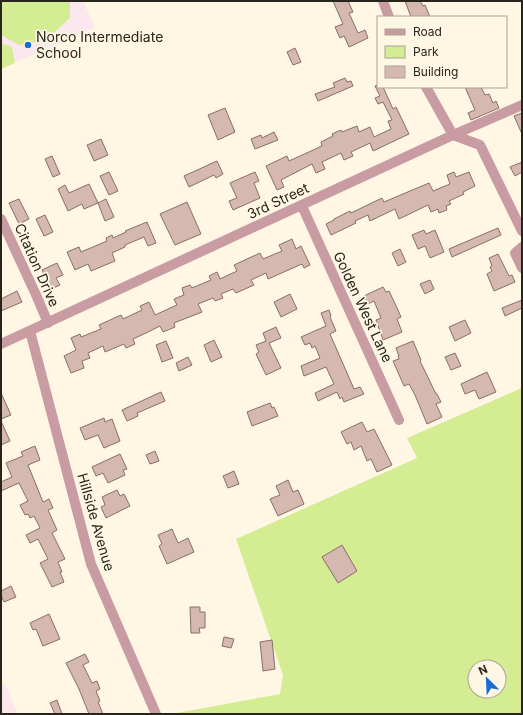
<svg xmlns="http://www.w3.org/2000/svg" width="523" height="715" viewBox="0 0 523 715" font-family="Inter,sans-serif">
	<rect width="100%" height="100%" fill="#fff7e3"/>
	<path fill="#fce7ee" d="M1,1H83L95,27L1,69Z
		M4,682L18,714H1V684Z"/>
	<path fill="#d4ed93" fill-rule="evenodd" d="M1,1H70V18L46,40L19,45L1,35Z
		M1,43L12,47L15,63L1,69Z
		M522,388V714H171L280,694L283,675L236,539L417,458L407,438ZM475,667H499V691H475Z"/>
	<path fill="#d5b9b0" stroke="#876e66" d="M333,1H348L353,12L349,13L358,33L365,30L368,38L349,47L344,36L340,38L335,27L343,24Z
		M405,1H420L423,6L425,5L430,17H411Z
		M295,48L301,62L293,65L287,52Z
		M345,78L347,82L351,81L353,86L318,101L315,94L335,87L333,83Z
		M378,85V87H383L393,109L396,107L409,134L373,151L370,143L351,152L353,156L344,160L341,153L322,162L325,169L316,173L312,164L281,180L284,187L277,190L266,166L287,156L289,161L322,146L321,142L333,136L332,134L341,130L342,132L357,126L359,132L370,127L374,137L391,129L388,121L392,120L383,102L378,104L375,98L380,96L375,86Z
		M465,87H481L485,95L489,94L493,103L496,101L499,108L471,120L468,113L475,110Z
		M225,108L235,132L218,140L208,115Z
		M522,113V134L514,116Z
		M274,132L278,140L255,149L251,139L261,135L262,138Z
		M101,139L108,155L94,161L87,145Z
		M52,156L60,174L53,177L45,159Z
		M217,161L223,174L216,178L214,175L189,187L184,176Z
		M522,162V172L515,176L510,167Z
		M109,172L118,191L109,195L100,176Z
		M255,172L259,181L254,183L260,198L233,210L229,201L237,198L230,183Z
		M454,172L456,177L469,172L475,186L463,192L464,194L449,201L451,204L446,206L447,210L439,213L438,209L431,212L428,205L399,219L395,209L370,221L368,215L355,221L356,223L331,235L326,224L334,220V219L350,211L351,213L382,198L384,202L429,183L433,191L450,184L447,175Z
		M89,184L98,203L84,209L82,204L68,211L58,189L65,185L69,193Z
		M19,199L29,219L19,224L9,203Z
		M106,199L114,217L105,221L98,203Z
		M187,202L201,234L175,245L160,214Z
		M45,215L53,232L44,236L36,219Z
		M147,222L156,243L148,246L144,237L125,245V247L112,253L115,261L91,271L88,264L75,270L67,252L79,247L81,252L107,241L106,238L112,235L113,238L126,232L125,231Z
		M498,228L501,235L452,257L449,249Z
		M424,230L426,234L435,230L444,252L430,258L425,246L418,249L412,235Z
		M292,239L296,249L301,246L310,265L304,268L302,264L268,279L266,273L251,280L254,285L236,293L233,289L221,294L223,298L215,301L213,298L198,304L202,312L174,323L175,327L163,332L160,326L146,333L133,339L135,344L126,348L124,344L105,352L103,346L88,353L90,358L82,361L84,368L71,373L64,356L76,350L71,338L80,334L81,337L101,329L99,325L121,315L123,319L142,310L140,306L149,302L155,315L177,305L174,299L184,295L182,288L190,285L192,288L211,280L209,276L217,272L220,279L237,271L234,265L260,253L263,259L282,251L279,245Z
		M400,249L406,262L398,266L392,253Z
		M498,254L509,276L512,275L515,282L494,291L487,274L492,271L490,267L492,266L489,258Z
		M57,263L63,275L56,278L60,285L51,289L42,270Z
		M430,280L434,289L425,294L420,284Z
		M383,287L386,292L389,291L398,310L401,317L397,319L402,332L383,340L376,320L381,318L374,301L368,304L364,296Z
		M17,291L22,302L1,311V299Z
		M290,294L297,309L281,317L274,302Z
		M522,300V308L505,316L502,308Z
		M329,310L331,316L330,317L336,331L330,334L354,389L360,387L364,394L344,402L342,397L340,399L337,392L318,401L315,393L334,384L326,367L304,376L301,366L320,358L315,346L312,348L310,343L305,345L301,337L326,326L321,313Z
		M465,320L471,333L455,341L449,327Z
		M276,327L281,338L269,343L281,368L266,375L256,354L259,352L256,345L266,341L263,333Z
		M214,340L222,357L211,362L204,345Z
		M166,341L173,358L162,362L156,345Z
		M413,341L421,360L420,361L436,394H437L441,402L436,404L442,417L427,424L415,395L409,384L404,386L393,361L399,359L398,356H399L396,348Z
		M455,353L461,366L451,370L445,357Z
		M188,357L192,365L179,371L176,363Z
		M487,372L496,392L479,399L475,390L465,394L461,384Z
		M161,392L165,401L137,413L138,416L127,421L122,410Z
		M1,393L11,415L1,419Z
		M270,403L272,408L274,407L278,416L252,426L247,412Z
		M104,418L105,422L112,419L120,441L104,448L98,435L85,440L80,428Z
		M1,421L10,441L1,445Z
		M362,422L367,432L374,429L392,465L377,472L371,459L367,461L361,446L354,450L351,442L347,444L341,432Z
		M35,446L40,460L28,465L43,502L49,499L53,508L48,510L57,530L52,533L65,559L58,562L62,572H60L64,582L52,587L40,563L48,559L38,539L30,543L26,535L40,528L34,516L30,518L28,514L25,515L20,505L28,501L19,483L1,491V482L12,477L6,463L23,456L21,452Z
		M155,451L159,461L150,464L146,455Z
		M120,454L127,469L123,470L125,475L108,483L103,473L96,476L92,467Z
		M234,471L239,484L228,488L223,476Z
		M288,480L293,492L298,490L304,504L278,516L270,499L280,495L276,486Z
		M117,490L120,496L124,494L130,506L106,518L101,507L105,505L102,497Z
		M172,529L178,543L188,538L194,552L167,564L159,546L162,544L158,535Z
		M342,545L357,571L338,583L322,557Z
		M11,586L16,597L4,602L1,595V591Z
		M190,607H200V612H205V628H199L200,633H191Z
		M49,614L60,639L43,646L36,629L33,630L30,623Z
		M224,637L234,639L231,648L222,646Z
		M272,640L275,669L263,671L260,642Z
		M85,654L89,662L83,665L92,683L97,681L100,689L96,691L100,701L98,702L103,714H89L79,689L66,663Z
		M57,700L62,714H55L50,703Z"/>
	<g fill="none" stroke-linecap="round" stroke-linejoin="round">
		<path stroke="#c99ba3" stroke-width="10" d="M383,1L389,17
			M426,87L453,135
			M453,135L480,145L522,231
			M302,206L399,420
			M1,219L37,297L48,323
			M522,247L515,253L522,268
			M30,331L91,564L156,714
			M1,344L453,135L522,105"/>
	</g>
	<circle fill="#186cd6" stroke="#fff7e3" stroke-width="1.5" cx="28" cy="45" r="4"/>
	<g text-anchor="middle" stroke-width="3.5" stroke-linejoin="round" paint-order="stroke">
		<g font-size="14" fill="#28251c" stroke="#fff7e3" text-anchor="start">
			<text x="36" y="42">Norco Intermediate<tspan x="36" dy="16">School</tspan></text>
		</g>
		<g font-size="14" fill="#28251c" stroke="#fff7e3">
			<text transform="translate(278 201) rotate(-25)" y="5">3rd Street</text>
			<text transform="translate(37 265) rotate(66)" y="5">Citation Drive</text>
			<text transform="translate(363 307) rotate(65)" y="5">Golden West Lane</text>
			<text transform="translate(96 522) rotate(74)" y="5">Hillside Avenue</text>
		</g>
	</g>
	<rect width="523" height="715" fill="none" stroke="#28251c" stroke-width="4"/>
	<rect x="377" y="16" width="130" height="72" fill="#fff7e3" stroke="#a9a393"/>
	<rect x="385" y="29" width="20" height="6" fill="#c99ba3" stroke="#a9a393"/>
	<text x="413" y="36" font-size="12" fill="#28251c">Road</text>
	<rect x="385" y="46" width="20" height="12" fill="#d4ed93" stroke="#a9a393"/>
	<text x="413" y="56" font-size="12" fill="#28251c">Park</text>
	<rect x="385" y="66" width="20" height="12" fill="#d5b9b0" stroke="#a9a393"/>
	<text x="413" y="76" font-size="12" fill="#28251c">Building</text>
	<g transform="translate(487 679) rotate(336)"><circle r="19" fill="#fff7e3" stroke="#a9a393"/>
	<path d="M0-3L7 15L0 10L-7 15Z" fill="#186cd6"/>
	<text y="-6" font-size="11" font-weight="bold" text-anchor="middle" fill="#28251c">N</text>
	</g>
</svg>
